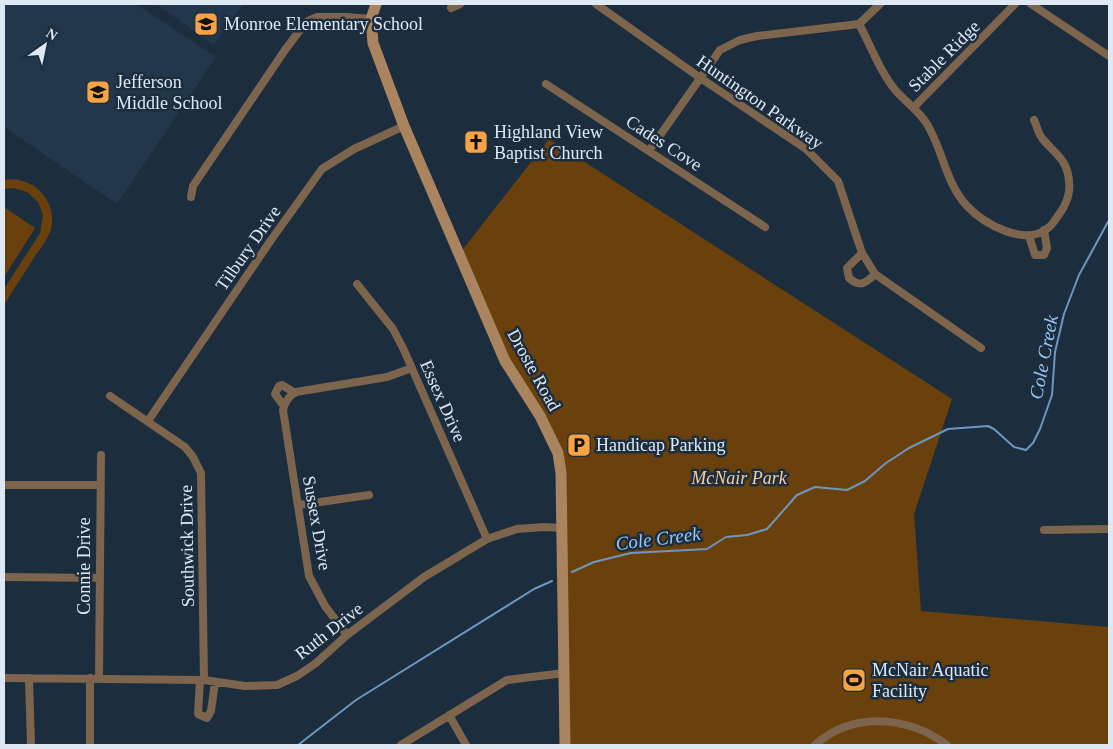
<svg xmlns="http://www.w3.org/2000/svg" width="1113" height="749" viewBox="0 0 1113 749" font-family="Georgia,serif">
	<rect width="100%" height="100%" fill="#1c2d3e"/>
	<path fill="#22374c" d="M4,4H136L216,57L117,204L4,127Z
		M156,4H243L214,45Z"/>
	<path fill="#6a410c" d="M549,139L952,399L914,514L921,611L1109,627V745H567L558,453L505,361L460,253Z
		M11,179C24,180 36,184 44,196C51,205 54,217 51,229C48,239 41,248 35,256C25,272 14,289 4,305V289L40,233L43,215L38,202L27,192L14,188L4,189V180Z
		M4,207L35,228L4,277Z"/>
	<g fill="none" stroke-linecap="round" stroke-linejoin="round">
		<path stroke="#6d96c0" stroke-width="2" d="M572,572L594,562L631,553L707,549L726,537L747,535L767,529L797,495L815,487L847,490L865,481L886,463L909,448L948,429L988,426L994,429L1014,447L1026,450L1033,443L1040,429L1052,395L1055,352L1064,314L1079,275L1109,220
			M298,745L356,700L534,589L552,581"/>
		<path stroke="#7c644d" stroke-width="8" d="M596,4L699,77L806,149L838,181L862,253L875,274L981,348
			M1031,4L1109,56
			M451,8L460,4
			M859,24C871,46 880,72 896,91C906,102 919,111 927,124C943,150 945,182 967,206C984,224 1025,247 1048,228C1053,225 1056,218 1060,213C1069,200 1071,189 1068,174C1065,158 1051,150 1042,138C1038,133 1037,126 1034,120
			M546,84L765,227
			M914,107L1015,4
			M649,151L720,50L740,40L757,36L859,24L880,4
			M191,197L193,186L285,50L306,22L317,17H347L371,19
			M1029,236L1035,255H1044L1047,248L1044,230
			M862,253L847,268L849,278C860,288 866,283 875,274
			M357,284L393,329L403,348L487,539
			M110,396L185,447L193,457L201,473L204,680
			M284,406L275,394L279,386L282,385L295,393
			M148,421L271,240L322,169L354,149L404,126
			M4,485H99
			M299,505L369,495
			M1044,530L1109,529
			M4,577L100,578
			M347,635L325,606L309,576L283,410C285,402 288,396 296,392L387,377L412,368
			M4,678L204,680L245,686L277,685L297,676L316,663L347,635L424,577L487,539L517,529L544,527L562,528
			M29,678L31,745
			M90,678V745
			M99,678L101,455
			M200,680L198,714L207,718L211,711L215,682
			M449,715L466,745
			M401,745L507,680L564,673
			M815,745C853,711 908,716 947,745"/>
		<path stroke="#a9845e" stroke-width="11" d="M376,4L371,19L373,43L404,126L505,361L540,416L558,453L561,473L565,745"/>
	</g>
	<defs>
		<g id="school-square" transform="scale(1.25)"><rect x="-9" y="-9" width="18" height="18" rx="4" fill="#f5a345" stroke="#1c2d3e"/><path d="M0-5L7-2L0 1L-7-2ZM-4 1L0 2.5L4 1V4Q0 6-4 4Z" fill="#111"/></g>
		<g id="church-square" transform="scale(1.25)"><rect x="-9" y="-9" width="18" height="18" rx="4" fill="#f5a345" stroke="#1c2d3e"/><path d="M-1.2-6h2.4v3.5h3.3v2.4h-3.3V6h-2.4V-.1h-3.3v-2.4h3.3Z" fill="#111"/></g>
		<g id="parking-square" transform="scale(1.25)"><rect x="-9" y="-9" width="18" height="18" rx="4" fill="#f5a345" stroke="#1c2d3e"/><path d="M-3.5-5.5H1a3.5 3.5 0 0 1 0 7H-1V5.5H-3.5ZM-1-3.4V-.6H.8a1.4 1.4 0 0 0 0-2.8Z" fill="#111"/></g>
		<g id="stadium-square" transform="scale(1.25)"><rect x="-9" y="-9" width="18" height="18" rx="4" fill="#f5a345" stroke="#1c2d3e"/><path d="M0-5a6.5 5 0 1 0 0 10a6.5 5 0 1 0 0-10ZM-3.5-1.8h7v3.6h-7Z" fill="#111"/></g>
	</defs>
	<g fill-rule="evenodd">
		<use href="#school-square" x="206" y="24"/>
		<use href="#school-square" x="98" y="92"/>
		<use href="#church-square" x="476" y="142"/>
		<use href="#parking-square" x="579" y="445"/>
		<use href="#stadium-square" x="854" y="680"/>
	</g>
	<g text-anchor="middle" stroke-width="5" stroke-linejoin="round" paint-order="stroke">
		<g font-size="18" fill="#dfe9f4" stroke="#1c2d3e" text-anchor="start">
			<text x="224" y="30">Monroe Elementary School</text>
			<text x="116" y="88">Jefferson<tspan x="116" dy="21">Middle School</tspan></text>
			<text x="494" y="138">Highland View<tspan x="494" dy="21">Baptist Church</tspan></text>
			<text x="596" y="451">Handicap Parking</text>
			<text x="872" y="676">McNair Aquatic<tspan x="872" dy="21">Facility</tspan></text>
		</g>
		<g font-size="18" fill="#dfe9f4" stroke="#1c2d3e">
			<text transform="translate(944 56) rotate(-45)" y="6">Stable Ridge</text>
			<text transform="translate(760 102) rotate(35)" y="6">Huntington Parkway</text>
			<text transform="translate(664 143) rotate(33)" y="6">Cades Cove</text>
			<text transform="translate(248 248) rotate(-55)" y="6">Tilbury Drive</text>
			<text transform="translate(534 370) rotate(61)" y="6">Droste Road</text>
			<text transform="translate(443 401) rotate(66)" y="6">Essex Drive</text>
			<text transform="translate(317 523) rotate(80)" y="6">Sussex Drive</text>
			<text transform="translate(187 546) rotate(-91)" y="6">Southwick Drive</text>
			<text transform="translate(84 566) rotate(-90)" y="6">Connie Drive</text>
			<text transform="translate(329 631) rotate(-38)" y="6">Ruth Drive</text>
		</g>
		<g font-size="18" font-style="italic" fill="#f9cb9d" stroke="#1c2d3e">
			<text x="739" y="484">McNair Park</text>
		</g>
		<g font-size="19" font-style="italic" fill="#9bc7f5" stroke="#1c2d3e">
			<text transform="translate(1043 357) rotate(-79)" y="7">Cole Creek</text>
			<text transform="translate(658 538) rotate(-7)" y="7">Cole Creek</text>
		</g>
	</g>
	<rect width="1113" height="749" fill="none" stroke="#dfe9f4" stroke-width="10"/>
	<g transform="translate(45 45) rotate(33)" stroke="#1c2d3e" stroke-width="4" paint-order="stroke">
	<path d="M0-4L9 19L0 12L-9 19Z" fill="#dfe9f4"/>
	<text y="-8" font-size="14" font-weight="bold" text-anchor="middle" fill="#dfe9f4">N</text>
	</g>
</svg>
